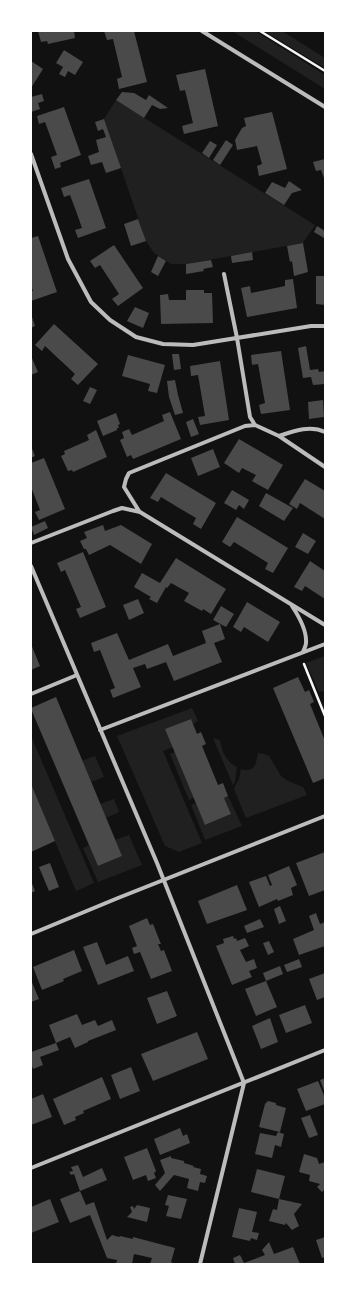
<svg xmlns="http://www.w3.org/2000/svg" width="356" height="1295" viewBox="0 0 356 1295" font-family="Bitter,serif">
	<rect width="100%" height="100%" fill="#111"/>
	<path fill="#202020" d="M232,31H255L325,75V89Z
		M264,31H282L325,58V68Z
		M116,100L315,225L303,243L186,264H171L154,253L146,241L104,119Z
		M325,656L324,691L319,692L306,663Z
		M192,708L198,721L193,724L190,719L166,729L173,747L163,751L202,843L179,852L165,846L117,736Z
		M31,736L94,883L76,891L31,785Z
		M213,738L220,740C222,752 226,762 237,767L235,782L233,785Z
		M175,752L194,798L189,800L170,754Z
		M258,753L264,754L269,756L281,776L288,781L303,787L307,795L246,818L234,789L239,779L241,769C255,773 256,764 258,753Z
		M95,756L104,777L91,782L82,761Z
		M228,796L242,826L205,840L191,805L196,803L206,825L231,814L224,798Z
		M114,799L119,812L106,818L100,804Z
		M129,835L142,865L98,882L83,848L89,845L98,866L122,856L115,840Z"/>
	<path fill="#4a4a4a" d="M38,31H74L75,38L48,44L47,41L41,42Z
		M104,31H134L147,82L119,89L117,79L122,77L113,39L107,40Z
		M64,50L83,62L75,75L68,71L65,77L59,74L63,67L56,63Z
		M31,61L43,69L31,88Z
		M205,69L218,126L184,134L182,126L193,123L185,90L180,91L176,75Z
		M122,92L134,93L146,100L149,95L168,108L160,109L152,105L144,118L116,100Z
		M42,94L44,101L38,103L40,109L31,112V97Z
		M64,107L81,155L60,163L61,167L55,169L51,157L57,155L45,122L39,124L37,116Z
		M272,112L287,169L259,176L257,166L262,164L257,146L237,150L235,140L242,128L246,126L244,118Z
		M104,119L121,168L106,173L102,162L91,165L88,156L99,152L96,140L106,137L103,129L98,131L95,122Z
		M226,140L233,145L220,165L213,160Z
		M210,141L217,145L209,158L202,153Z
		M325,159V181L321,170L316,171L313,162Z
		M89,179L106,228L78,238L75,230L82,228L76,211L70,195L64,197L61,188Z
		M289,181L302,190L292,193L284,205L265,193L272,182L285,188Z
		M138,219L146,241L131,246L124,224Z
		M317,226L325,231V235L324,238L314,232Z
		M38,236L57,292L31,301V291H33L31,286V238Z
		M303,243L308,272L294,276L292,261L290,262L287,246Z
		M114,245L143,288L118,306L112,299L119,294L100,265L95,268L90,261Z
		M252,252L253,260L232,263L231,256Z
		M158,256L166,261L158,276L151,272Z
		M211,260L213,267L203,269L204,271L186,274V264Z
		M316,276H324V281H325V305L316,304Z
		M293,279L297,308L247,317L241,288L250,286L251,293L285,286V280Z
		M186,290H204V293H212L213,323L161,324L160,295L168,294L169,300H186Z
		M135,307L149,313L143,328L127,321Z
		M31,314L35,326L31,328Z
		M54,324L98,364L78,385L71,379L75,374L45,346L42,351L35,345Z
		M306,346L310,370L318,369L319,372L325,371V384L313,385L311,377L303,378L298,348Z
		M281,351L290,410L261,414L259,405L265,403L258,364L252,365L251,355Z
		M172,354H179L181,369L174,370Z
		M128,355L165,365L157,393L148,391L150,384L122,376Z
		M31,356L38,372L31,375Z
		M220,361L229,420L200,425L198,417L205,416L198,375L191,376L190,366Z
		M175,380L178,395L183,413L175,415L169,397L167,381Z
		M90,387L97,390L90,404L83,401Z
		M323,400L324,417L309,419L308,402Z
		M170,412L181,439L133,459L131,455L127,457L120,440L124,438L122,432L129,429L132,435L164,421L162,415Z
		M116,413L120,424L118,425L119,428H117V430L103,436L97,421Z
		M193,419L199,434L191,437L186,422Z
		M96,430L107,457L73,472L72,470L68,471L61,456L65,454L64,451L89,440L87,435Z
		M239,439L283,465L268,490L252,481L256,475L242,468L239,473L224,463Z
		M31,446L35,456L31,458Z
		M213,449L220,467L198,476L191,458Z
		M44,458L65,509L39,520L35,512L40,510L31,487V463Z
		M166,473L216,503L201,529L193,524L196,518L179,508L161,497L158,502L150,498Z
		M305,479L325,491V519L300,503L297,509L289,504Z
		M232,490L249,500L244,509L239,505L236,510L224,503Z
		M266,493L293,508L284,521L259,506Z
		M237,517L288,548L273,573L265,569L268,563L234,542L230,547L222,542Z
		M45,521L48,528L34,535L31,527Z
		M103,525L105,531L121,525L152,544L141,564L110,545L89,555L86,549H84L80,541L87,538L84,532Z
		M303,533L316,541L308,554L295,547Z
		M83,552L106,607L80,618L76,609L81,607L65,570L61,572L57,563Z
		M176,558L226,589L211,614L203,609L202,611L184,601L189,593L171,583L167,588L166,587L157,603L149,599L151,597L134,587L142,573L160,583Z
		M310,561L325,571V599L305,586L302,591L294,587Z
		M138,599L144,613L129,620L123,605Z
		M247,602L280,622L268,642L244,627L241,632L233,627Z
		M221,606L234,614L226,627L213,620Z
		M220,624L225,639L214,643L222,662L174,681L166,662L147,669L145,664L133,668L141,687L113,698L110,690L115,688L100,650L94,652L91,643L117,633L129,660L168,644L173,656L206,643L202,631Z
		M31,644L40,666L31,670Z
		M298,677L305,692L309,690L314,702L310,704L325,741V778L313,783L273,688Z
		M56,697L122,856L98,866L31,709V708Z
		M191,719L197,734L201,732L206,744L202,746L218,785L223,783L228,796L224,798L231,814L205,825L165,729Z
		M31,784L55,841L31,852Z
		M325,852V890L309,896L296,863Z
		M50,863L59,887L49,891L39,867Z
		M289,866L297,885L291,888L293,895L278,901L277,899L259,907L249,882L266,876L270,886L272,885L268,875Z
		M31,881L35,891L31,893Z
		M237,885L247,910L207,924L198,901Z
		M280,906L286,921L279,924L274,909Z
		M316,913L320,924L325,922V946L299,955L293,939L314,930L309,916Z
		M147,918L150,925L153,924L161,944H158L161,951L164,950L172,971L151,979L140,952L134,954L132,948L137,946L129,926Z
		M260,919L264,927L247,933L244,926Z
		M233,936L234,939L236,938L237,941L245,938L249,946L240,950L246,962L254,959L257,968L249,971L252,977L232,985L216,946L224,943L223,939Z
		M269,941L274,952L268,955L263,943Z
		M97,942L106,965L128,956L134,971L98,985L83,947Z
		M74,950L82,971L63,979L64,981L42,990L33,967Z
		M299,959L302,967L287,972L284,965Z
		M280,966L283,974L266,981L263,973Z
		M325,973V997L317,1000L309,979Z
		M31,980L39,999L31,1002Z
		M266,981L277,1007L256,1016L245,989Z
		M167,991L177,1016L157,1024L147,998Z
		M305,1005L312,1023L286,1033L279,1015Z
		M77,1014L82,1025L95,1020L98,1026L112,1020L116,1030L88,1041V1042L75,1048L70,1037L56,1043L59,1050L40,1057L43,1065L33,1069L31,1063V1052L56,1043L49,1025Z
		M270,1018L278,1042L261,1049L252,1026Z
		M197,1032L208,1059L153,1081L141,1054Z
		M131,1067L140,1091L120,1099L111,1075Z
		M102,1077L111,1099L83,1111L84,1113L75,1117L76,1120L64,1125L53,1099Z
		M325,1078V1093L320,1080Z
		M318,1081L325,1098V1104L306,1111L297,1089Z
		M43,1094L52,1117L31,1125V1099Z
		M268,1101L276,1103V1105L286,1108L280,1132L259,1127L265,1104Z
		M310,1115L318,1135L309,1138L301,1118Z
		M180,1128L183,1136L187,1134L190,1143L160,1155L154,1139Z
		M278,1132L284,1134L281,1147L275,1145L272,1158L255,1154L260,1133L276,1136Z
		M147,1148L156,1171L154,1173L156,1178L148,1181L146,1175L133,1180L124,1157Z
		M304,1154L317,1158L319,1164L325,1162V1189L322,1192L317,1187L320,1184L309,1181L310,1175L299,1172Z
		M171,1156V1158L184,1161V1163L194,1166L193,1167L201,1169L200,1174L207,1176L205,1183L200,1182L198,1191L187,1188L189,1179L174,1175L160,1191L155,1185L165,1173L160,1160Z
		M78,1165L83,1177L102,1168L107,1180L80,1191L74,1174L71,1175L69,1172L73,1171L71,1167Z
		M257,1169L285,1176L279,1199L251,1192Z
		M80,1191L86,1205L94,1202L107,1240L112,1235L119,1237L120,1236L133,1239V1237L175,1248L171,1262L175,1264H150L152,1258L134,1254L132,1264H116L117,1260L107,1258L90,1215L70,1223L60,1199Z
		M168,1195L187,1199L181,1219L166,1216L169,1206L165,1205Z
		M50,1199L59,1222L31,1233V1207Z
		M279,1199L302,1204L294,1214L299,1226L292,1230L286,1223L285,1225L269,1221L273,1209L277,1210Z
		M137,1205L150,1208L147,1222L127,1217L132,1212L130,1207L133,1206L134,1209Z
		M239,1208L257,1212L252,1232L259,1233L257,1240L251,1238L250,1241L232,1237Z
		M325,1237V1257L322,1258L316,1240Z
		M269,1242L274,1254L293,1247L300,1264H235L233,1258L240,1255L244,1263L265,1255L262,1250Z"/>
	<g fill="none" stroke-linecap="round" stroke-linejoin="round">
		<path stroke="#f5f5f5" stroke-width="2.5" d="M260,31L325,71
			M304,664L325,716"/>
		<path stroke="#bcbcbc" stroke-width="4" d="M202,31L325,107
			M31,154L68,259L91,302L110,320L136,337L163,344L193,345L311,326H325
			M224,274L237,338L250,417L255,425
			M279,436C294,431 310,425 325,432
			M139,511L124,487L126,479L129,473L245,426L255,425L279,436L325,467
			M31,543L113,511L122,508L140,512L325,625
			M31,566L157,863L244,1083
			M292,606C298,615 307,631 306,643C306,646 304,649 303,652
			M31,694L77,675
			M100,730L325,644
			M31,934L118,898L325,816
			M31,1168L325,1050
			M200,1264L244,1083"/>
	</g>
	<rect width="356" height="1295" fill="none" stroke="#ffffff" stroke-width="64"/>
</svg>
